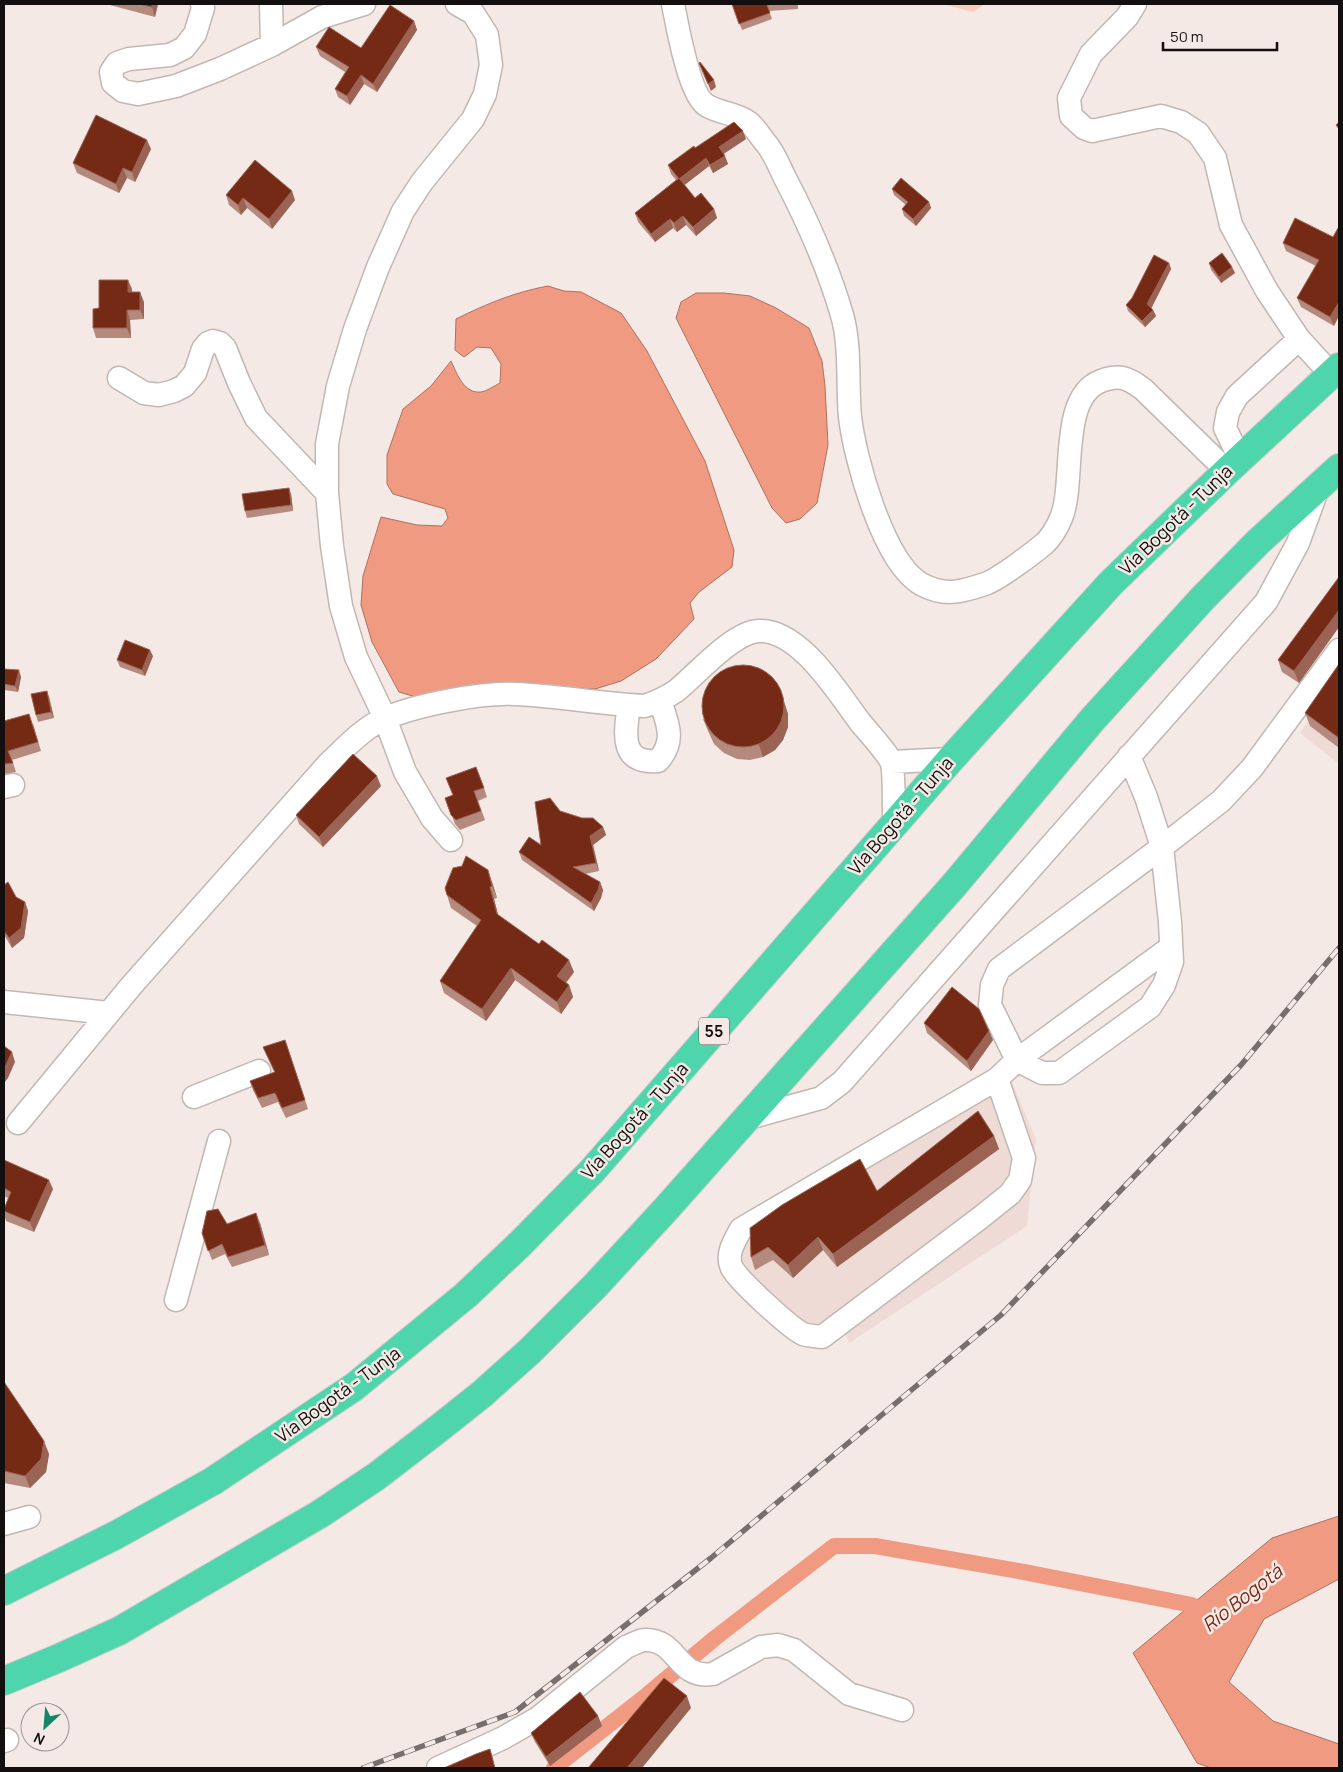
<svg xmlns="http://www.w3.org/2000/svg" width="1343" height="1772" viewBox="0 0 1343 1772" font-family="Manrope,sans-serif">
	<rect width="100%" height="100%" fill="#f5e9e6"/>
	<path fill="#eedbd5" d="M1339,675V764L1300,733Z
		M1009,1075L1036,1139L1027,1226L849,1343L839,1319L805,1326L764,1294L736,1250L751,1232Z"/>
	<path fill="#fccabc" d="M945,4H985L973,12L946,5Z"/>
	<path fill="#f19a82" stroke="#ae705f" d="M548,286L564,291L581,292L621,313L647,351L705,461L734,550L732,567L699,592L690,603L694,619L656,659L621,681L595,689L501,683L416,697L399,692L372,642L361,605L363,576L381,517L417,525L442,526L448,518L445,509L393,494L387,484V455L403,409L431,386L451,361C457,374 464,394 481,392C487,391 494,386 500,383L501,364L491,348L477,347L464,357L455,350L456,319C486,304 515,292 548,286Z
		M696,293H724L750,296L776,308L809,328L822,361L825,386L828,445L817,503L800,519L786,523L772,508L676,318L681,302Z
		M1339,1516V1579L1264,1619L1229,1682L1273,1721L1339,1744V1768H1211L1197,1763L1133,1653L1272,1538Z"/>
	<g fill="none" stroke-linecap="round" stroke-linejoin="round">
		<path stroke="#f19a82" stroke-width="16" d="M554,1768L647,1695L715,1638L834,1546H875L1024,1572L1192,1605"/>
		<g stroke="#c1b7b3" stroke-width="25">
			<path id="minor" d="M202,4L203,8L195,34L184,48L170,55L129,59L117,63L111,72L113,83L123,91L138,94L176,86L220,69L272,45L322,17L364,4
				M271,4L272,45
				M673,4C677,24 689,94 706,105C718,113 736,113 748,122C755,127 760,136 765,142C774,152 779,166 785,178C808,222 828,267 842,315C851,346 847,385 850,417C855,459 883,562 921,584C945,597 961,592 985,584C999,579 1032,554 1044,544C1051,538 1058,526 1061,518C1076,484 1058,397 1101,381C1120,374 1128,378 1143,389L1227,471
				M1135,4L1127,17L1091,54L1069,98L1071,116L1084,128L1092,131L1161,116L1181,122L1198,133L1215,158L1231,225L1267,291L1299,339L1331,374
				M119,378L144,393L159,395L174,391L184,386L195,373L203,349L208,343L213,341L220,343L225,348L239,383L256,418L327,493
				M1240,459L1225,428L1228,412L1237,396L1299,339
				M629,705C625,733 619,764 658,761C676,741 668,724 660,701
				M1129,756L1146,797L1162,847L1170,922L1172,962L1164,985L1150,1007L1059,1073H1042L1017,1060L990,1005L992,985L999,969L1162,847L1221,801L1252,768L1339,650
				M892,762L951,759
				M4,787L13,785
				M451,840L432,818L405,772L385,718L356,657L341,606L332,546L327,493V444L338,386L355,329L378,267L403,211L422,182L473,119L485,94L491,65L487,35L473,13L457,4
				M4,1002L109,1013
				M997,1079L1024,1158L1020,1180L1010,1194L980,1218L822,1337C816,1336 808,1336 803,1334C790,1328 739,1281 732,1268C725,1255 735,1240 741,1229L997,1079L1017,1060L1171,947
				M194,1097L259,1071
				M745,1119L821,1098L842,1082L1266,602L1298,543L1318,488
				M18,1123L132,985L329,763C346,747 364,727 386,718C417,705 482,692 516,694C559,696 602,704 645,706C656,702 666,698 676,691C696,675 732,633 758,631C799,628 838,693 860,722C869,733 884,749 891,761C894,767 894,815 894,825
				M176,1300L219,1141
				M4,1524L29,1517
				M4,1741L7,1740
				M438,1768L503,1738L538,1718L626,1647C632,1645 639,1640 645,1640C678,1639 677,1680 713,1674L761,1647L778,1645L794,1650L849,1694L902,1710"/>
		</g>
		<g stroke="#cbcaca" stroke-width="30">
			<path id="highway" d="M4,1591L116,1535L213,1481L354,1387L466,1295L520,1244L592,1171L951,759L1111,583L1227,471L1339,367
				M4,1681L59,1658L119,1631L320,1514L377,1476L438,1429L482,1394L530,1351L595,1286L666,1209L955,884L1092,720L1202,599L1258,542L1339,468"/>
		</g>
		<use href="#minor" stroke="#fff" stroke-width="22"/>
		<use href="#highway" stroke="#4ed5ab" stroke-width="28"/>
		<g stroke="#766f6d" stroke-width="5.5">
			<path id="rail" d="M363,1768L515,1712L711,1558L1001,1315L1241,1065L1339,948"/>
		</g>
		<use href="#rail" stroke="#f5e9e6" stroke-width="4" stroke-dasharray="11" stroke-linecap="butt"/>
	</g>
	<path fill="#b58a7e" d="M106,4H158L155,17Z
		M732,4H798V9L769,11L772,19L742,30Z
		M414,21L417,30L377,92L364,84L350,105L338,97L335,89L345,72L320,56L316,47L361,48Z
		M746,139L723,154L728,164L713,173L709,166L684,185L695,198L714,209L717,218L696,236L686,225L677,232L673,228L655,242L638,222L635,213L676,180L671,174L668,165L695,148Z
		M151,149L135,182L127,178L119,193L77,173L73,163Z
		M892,189L929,202L931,208L916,226L904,216L902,209L906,205L894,195Z
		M226,195L295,200L272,229L247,208L241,215L229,205Z
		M1333,237L1334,326L1301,307L1297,298L1316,266L1286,251L1283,243Z
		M1169,263L1171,269L1151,308L1153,310L1156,316L1145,327L1128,311L1126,305Z
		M1209,263L1232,267L1235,273L1221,283L1211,270Z
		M132,289V292L144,302V319L130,320L131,338H96L93,328L99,308Z
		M291,494L293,511L247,518L245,511Z
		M1339,577V627L1299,683L1282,672L1278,660Z
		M153,656L145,676L120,667L117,660Z
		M1339,664V748L1310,726L1305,713Z
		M4,669L21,677L18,692L4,690Z
		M49,697L54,718L38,722L36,715Z
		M784,701L788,714V727L783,740L775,750L763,757L750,760L737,759L724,753L714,744L708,731L703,719Z
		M4,721L33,724L41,751L12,760L16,772L4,774Z
		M381,786L323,847L299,824L296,815Z
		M484,788L487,797L478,801L485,820L460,830L455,824L445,798Z
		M560,811L603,827L606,835L593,845L599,871L585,874L600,882L603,890L601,898L594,911L522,860L519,852L541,845Z
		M492,882L497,898L494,899L498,915L574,972L566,983L569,985L573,997L561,1014L515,980L486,1021L444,993L440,981L477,926L451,908L447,895Z
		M4,885L16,897L25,902L28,911L24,938L12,948L4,935Z
		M924,1023L989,1031L993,1040L971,1071L927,1033Z
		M285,1040L308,1109L286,1118L278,1102L262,1108L253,1090L250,1081L274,1072L263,1047Z
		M994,1136L999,1149L837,1267L823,1250L793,1278L773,1260L755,1270L751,1257L750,1228L877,1191Z
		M4,1160L53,1189L34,1232L6,1221L4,1213V1209L8,1198L4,1196Z
		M260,1223L269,1255L232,1267L225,1254L212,1260L202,1233L227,1224Z
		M4,1382L49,1454L46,1472L30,1488L4,1483Z
		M598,1716L602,1726L550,1766L535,1742L531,1733Z"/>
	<path fill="#9b6354" d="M152,4H158L155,17L152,7Z
		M414,21L417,30L377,92L373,84Z
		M361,75L364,84L350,105L347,96Z
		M714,80L716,87L711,91L708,84Z
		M743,131L746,139L722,155L719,147Z
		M147,140L151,149L135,182L132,172Z
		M725,156L728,164L713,173L710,165Z
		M706,158L709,166L682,187L679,179Z
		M123,168L127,178L119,193L116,184Z
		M292,191L295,200L272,229L269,219Z
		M243,198L247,208L241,215L238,205Z
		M929,202L931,208L916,226L913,219Z
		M714,209L717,218L696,236L693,227Z
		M683,216L686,225L677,232L674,223Z
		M670,219L673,228L655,242L651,234Z
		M1169,263L1171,269L1150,311L1147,304Z
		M1232,267L1235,273L1221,283L1219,277Z
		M128,280L132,289V302L128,292Z
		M140,292L144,302V319L140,310Z
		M1339,302V316L1334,326L1330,317Z
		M127,310L130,320L131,338L127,328Z
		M1153,310L1156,316L1145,327L1142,321Z
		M289,488L291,494L293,511L291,505Z
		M1339,610V627L1299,683L1294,671Z
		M150,650L153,656L145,676L142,670Z
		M19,670L21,677L18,692L15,686Z
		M779,688L788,714V727L783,740L775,750L763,757L759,745Z
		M47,691L49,697L54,718L51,712Z
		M377,776L381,786L323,847L319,837Z
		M603,827L606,835L593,845L599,871L596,863L590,836Z
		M488,870L492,882L497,898L492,886Z
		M600,882L603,890L601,898L594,911L591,903Z
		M490,887L494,899L501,926L497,914Z
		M25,902L28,911L24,938L12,948L9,938Z
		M569,960L574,972L562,988L557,976Z
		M511,968L515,980L486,1021L482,1009Z
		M569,985L573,997L561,1014L557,1002Z
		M989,1031L993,1040L971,1071L967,1061Z
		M12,1052L15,1062L8,1078L4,1083V1069Z
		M994,1136L999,1149L837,1267L833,1254Z
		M49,1180L53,1189L34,1232L30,1222Z
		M256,1213L260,1223L269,1255L265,1245Z
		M818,1237L823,1250L793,1278L788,1265Z
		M44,1441L49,1454L46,1472L30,1488L25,1476Z
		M687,1696L691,1708L642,1768H627Z
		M598,1716L602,1726L550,1766L546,1757Z"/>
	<path fill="#752a15" stroke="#9b6354" d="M139,4H152V7Z
		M732,4H777L767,5L770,13L739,24Z
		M390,5L414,21L373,84L361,75L347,96L335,89L349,67L316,47L329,27L361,48Z
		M700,62L714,80L708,84L699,63Z
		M96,115L147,140L132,172L123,168L116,184L73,163Z
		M734,122L743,131L719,147L725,156L710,165L706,158L679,179L668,165L694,146L695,148Z
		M1339,122V129L1336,125Z
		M255,160L292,191L269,219L243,198L238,205L226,195Z
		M679,178L695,198L701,193L714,209L693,227L683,216L674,223L670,219L651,234L635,213Z
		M901,178L929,202L913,219L902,209L908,202L892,189Z
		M1295,218L1333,237L1338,228L1339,229V302L1330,317L1297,298L1319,260L1283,243Z
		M1222,253L1232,267L1219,277L1209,263Z
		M1154,255L1169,263L1147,304L1153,310L1142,321L1126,305L1132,298Z
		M99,280H128V292H140V310H127V328H93V309L99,308Z
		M289,488L291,505L245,511L242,494Z
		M1339,577V610L1294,671L1278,660Z
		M125,640L150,650L142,670L117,660Z
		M1339,664V738L1305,713Z
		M702 706a41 41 0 1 1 82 0a41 41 0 1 1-82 0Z
		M4,669L19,670L15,686L4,684Z
		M47,691L51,712L36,715L31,694Z
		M29,714L38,742L8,751L13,763L4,764V721Z
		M353,754L377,776L319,837L296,815Z
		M476,767L484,788L474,791L481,811L456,820L451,815L445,798L453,795L446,778Z
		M550,798L560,811L582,818H593L603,827L590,836L596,863L573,867L600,882L598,890L591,903L519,852L529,837L541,845L535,802Z
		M466,856L488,870L492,886L490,887L497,914L539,944L542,940L569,960L557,976L569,985L557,1002L511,968L482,1009L440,981L481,920L447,895L445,888L453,868L462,866Z
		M8,882L16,897L25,902L21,928L9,938L4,931V885Z
		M952,987L979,1009L989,1031L967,1061L924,1023Z
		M285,1040L305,1100L282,1108L275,1093L258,1098L250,1081L275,1072L263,1047Z
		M4,1046L12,1052L4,1069Z
		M978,1111L994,1136L833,1254L818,1237L788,1265L768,1247L751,1257L750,1228L782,1205L860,1159L877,1191Z
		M4,1160L49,1180L30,1222L4,1211V1209L11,1192L4,1188Z
		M218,1209L227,1224L256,1213L265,1245L228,1257L222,1244L208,1251L202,1233L207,1211Z
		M4,1382L44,1441L41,1459L25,1476L4,1471Z
		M664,1678L687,1696L627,1768H588Z
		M580,1692L598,1716L546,1757L531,1733Z
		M490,1749L495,1768H444L476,1754Z"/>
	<g text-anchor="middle" stroke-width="5" stroke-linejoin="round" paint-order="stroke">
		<rect fill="#f5e9e6" stroke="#56504f" stroke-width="1" x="699" y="1017.5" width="30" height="27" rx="4"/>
		<g font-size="16" font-weight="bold" fill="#120f0e">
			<text x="714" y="1037">55</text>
		</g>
		<g font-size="18" fill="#120f0e" stroke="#f5e9e6">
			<text transform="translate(1176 520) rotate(-44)" y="6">Vía Bogotá - Tunja</text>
			<text transform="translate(901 816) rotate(-49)" y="6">Vía Bogotá - Tunja</text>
			<text transform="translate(635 1121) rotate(-48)" y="6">Vía Bogotá - Tunja</text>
			<text transform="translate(338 1395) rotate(-36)" y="6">Vía Bogotá - Tunja</text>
		</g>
		<g font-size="19" font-style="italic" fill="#752812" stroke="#f5e9e6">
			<text transform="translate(1242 1598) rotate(-38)" y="7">Río Bogotá</text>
		</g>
	</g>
	<rect width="1343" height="1772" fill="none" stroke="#120f0e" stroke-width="10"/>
	<g transform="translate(45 1727) rotate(206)"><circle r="24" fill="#f5e9e6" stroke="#9a9290"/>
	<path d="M0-4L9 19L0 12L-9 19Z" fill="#118768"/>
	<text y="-8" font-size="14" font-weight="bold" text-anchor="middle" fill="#120f0e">N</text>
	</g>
	<path d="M1163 42v8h114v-8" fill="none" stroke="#120f0e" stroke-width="2.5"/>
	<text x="1170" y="42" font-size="15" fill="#120f0e" stroke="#f5e9e6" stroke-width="4" paint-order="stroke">50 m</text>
</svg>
